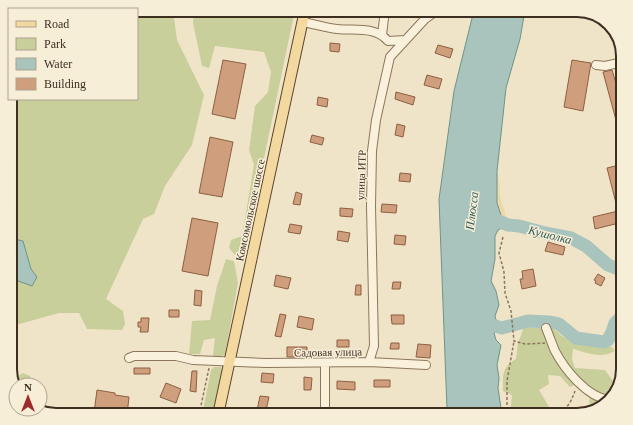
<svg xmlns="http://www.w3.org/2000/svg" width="633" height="425" viewBox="0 0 633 425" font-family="Georgia,serif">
	<rect width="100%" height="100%" fill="#f0e4c8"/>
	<path fill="#c9cf9b" d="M137,10H173L177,40L204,95L192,145L165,186L154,214L143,219L106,299L123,311L125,324L122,330L87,329L79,313H59L16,325L10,337V99H137Z
		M194,10H295L244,254L235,255L229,248L231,240L242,236L254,165L249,150L255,106L268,92L271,72L264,52L215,46L209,68L202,66L193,23Z
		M226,259L234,261L238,283L225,354L221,357L213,356L215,338L204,340L200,354H189L192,321L210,320L217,286Z
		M541,325L553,328L562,336L575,342L592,343L612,347L615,351C601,359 588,353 573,349L572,359L575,368L605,370L613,381L621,376L615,395L600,408L596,409L589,403L591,390L581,382L570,387L560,376L548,375L549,384L539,390L554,415H510L512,395L503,391C503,375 501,368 516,359L518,343L524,327L532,328Z
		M214,367H221L222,370L213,415H202L211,370Z
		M23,373L30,376L33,385H18L14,378Z"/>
	<path fill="#ecd9a5" d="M497,171C500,181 499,190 501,200C503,208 507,213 505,222C494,209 497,187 497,171Z"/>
	<path fill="#a9c4bc" stroke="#6f938a" d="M474,10H525L520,39L506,88L497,171V203L502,218L508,225L498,230L495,236V259L491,281L496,291L499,305L495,316L497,323L502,328L499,331L494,333L496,340L501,345L497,365L499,378L498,388L502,415H448L447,409L439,199L454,91Z
		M10,238L23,241L31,269L37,277L32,286L10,278Z"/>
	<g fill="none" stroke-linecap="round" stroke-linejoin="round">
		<path stroke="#a9c4bc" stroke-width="13" d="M492,218L508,225L519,226L545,233L571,238L586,246L608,265L623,271
			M485,323L502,328L528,321L550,322L559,324L576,338L604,342L608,340L612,332L615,323L619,319L623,317"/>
	</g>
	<path fill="#cf9f7d" stroke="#8d5f41" d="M329,10H350L348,17L329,12Z
		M330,43L340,44L339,52L330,51Z
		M438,45L453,49L450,58L435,53Z
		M223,60L246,64L235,119L212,114Z
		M572,60L591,63L583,111L564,107Z
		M612,70L623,107V119L616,120L603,72Z
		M427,75L442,79L439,89L424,85Z
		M396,92L415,97L413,105L395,99Z
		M318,97L328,99L327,107L317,105Z
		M397,124L405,126L403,137L395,135Z
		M312,135L324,138L322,145L310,142Z
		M210,137L233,142L222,197L199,193Z
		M623,164V222L595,229L593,217L618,211L607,168Z
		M400,173L411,174L410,182L399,181Z
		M296,192L302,194L300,205L293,204Z
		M382,204L397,205L396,213L381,212Z
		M340,208L353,209L352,217L340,216Z
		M192,218L218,223L208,276L182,271Z
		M290,224L302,226L300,234L288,232Z
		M338,231L350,233L348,242L337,240Z
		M395,235L406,236L405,245L394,244Z
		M548,242L565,247L563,255L545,251Z
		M533,269L536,286L522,289L520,279H523L522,271Z
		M598,274L605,278L601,286L595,283L596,281L594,280Z
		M276,275L291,278L288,289L274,286Z
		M393,282H401L400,289H392Z
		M356,285H361V295H355Z
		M195,290L202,291L201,306L194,305Z
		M169,310H179V317H169Z
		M280,314L286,315L281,337L275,336Z
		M391,315H404V324H392Z
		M299,316L314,319L312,330L297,327Z
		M141,318H149L148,332H140L141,327H138V322H141Z
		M337,340H349V347H337Z
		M391,343H399V349H390Z
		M418,344L431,345L430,358L416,357Z
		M287,347H307V357H287Z
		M134,368H150V374H134Z
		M192,371H197L196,392L190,391Z
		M262,373L274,374L273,383L261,382Z
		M304,377L312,378L311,390H304Z
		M374,380H390V387H374Z
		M337,381L355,382V390L337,389Z
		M166,383L181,389L176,403L160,397Z
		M97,390L115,393V395L129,397L127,415H111L94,413Z
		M260,396L269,397L265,415H256Z"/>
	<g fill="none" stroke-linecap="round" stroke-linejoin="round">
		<g stroke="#8d765c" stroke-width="10">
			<path id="minor" d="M303,22C314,24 326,28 337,29C355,31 375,26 388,41L405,40
				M382,35L385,10
				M596,65L605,66L623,62
				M546,328C549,335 552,344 555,351C565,370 587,397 609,400
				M129,358L134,356H176L193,360L265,363L369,362L426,365
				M369,362L374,346L371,206L372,151L376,120L390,57L425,19L438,10
				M325,364V415"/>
		</g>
		<g stroke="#5b4430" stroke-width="12">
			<path id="major" d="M218,415L305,10"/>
		</g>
		<path stroke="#8d765c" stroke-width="1.5" stroke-dasharray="3 2" stroke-linecap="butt" d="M503,237L499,253L504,272L505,293L511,311L514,341L525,344L545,343
			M199,415L209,368
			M507,415V381L514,341
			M555,415C568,408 570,404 575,391"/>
		<use href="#minor" stroke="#faf1dc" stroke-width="8"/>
		<use href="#major" stroke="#f3d9a0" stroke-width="10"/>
	</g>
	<g text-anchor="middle" stroke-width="3" stroke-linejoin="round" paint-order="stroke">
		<g font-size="11" fill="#3d2e20" stroke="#f7eed8">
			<text transform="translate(361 175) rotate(-88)" y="4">улица ИТР</text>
			<text transform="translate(250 210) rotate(-78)" y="4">Комсомольское шоссе</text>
			<text transform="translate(328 352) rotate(-1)" y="4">Садовая улица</text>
		</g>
		<g font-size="12" font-style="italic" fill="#2f5d5a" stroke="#f7eed8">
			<text transform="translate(472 211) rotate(-83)" y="4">Плюсса</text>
			<text transform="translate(550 235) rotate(14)" y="4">Кушолка</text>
		</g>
	</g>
	<path d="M0 0H633V425H0ZM56 17H577A39 39 0 0 1 616 56V369A39 39 0 0 1 577 408H56A39 39 0 0 1 17 369V56A39 39 0 0 1 56 17Z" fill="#f7eed8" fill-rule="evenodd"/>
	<path fill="none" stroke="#3d2e20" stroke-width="2" d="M56 17H577A39 39 0 0 1 616 56V369A39 39 0 0 1 577 408H56A39 39 0 0 1 17 369V56A39 39 0 0 1 56 17Z"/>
	<rect x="8" y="8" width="130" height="92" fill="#f7eed8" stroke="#ada18e"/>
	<rect x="16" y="21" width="20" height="6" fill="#f3d9a0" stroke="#ada18e"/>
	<text x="44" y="28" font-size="12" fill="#3d2e20">Road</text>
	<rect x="16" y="38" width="20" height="12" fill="#c9cf9b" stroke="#ada18e"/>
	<text x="44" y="48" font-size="12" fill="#3d2e20">Park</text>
	<rect x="16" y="58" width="20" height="12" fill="#a9c4bc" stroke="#ada18e"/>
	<text x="44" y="68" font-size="12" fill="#3d2e20">Water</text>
	<rect x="16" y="78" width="20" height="12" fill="#cf9f7d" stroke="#ada18e"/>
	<text x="44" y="88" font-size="12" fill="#3d2e20">Building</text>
	<g transform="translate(28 397)"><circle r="19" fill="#f7eed8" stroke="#ada18e"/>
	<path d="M0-3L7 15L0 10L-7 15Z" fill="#9e2a2b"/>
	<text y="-6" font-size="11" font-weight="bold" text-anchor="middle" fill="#3d2e20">N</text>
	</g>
</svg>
